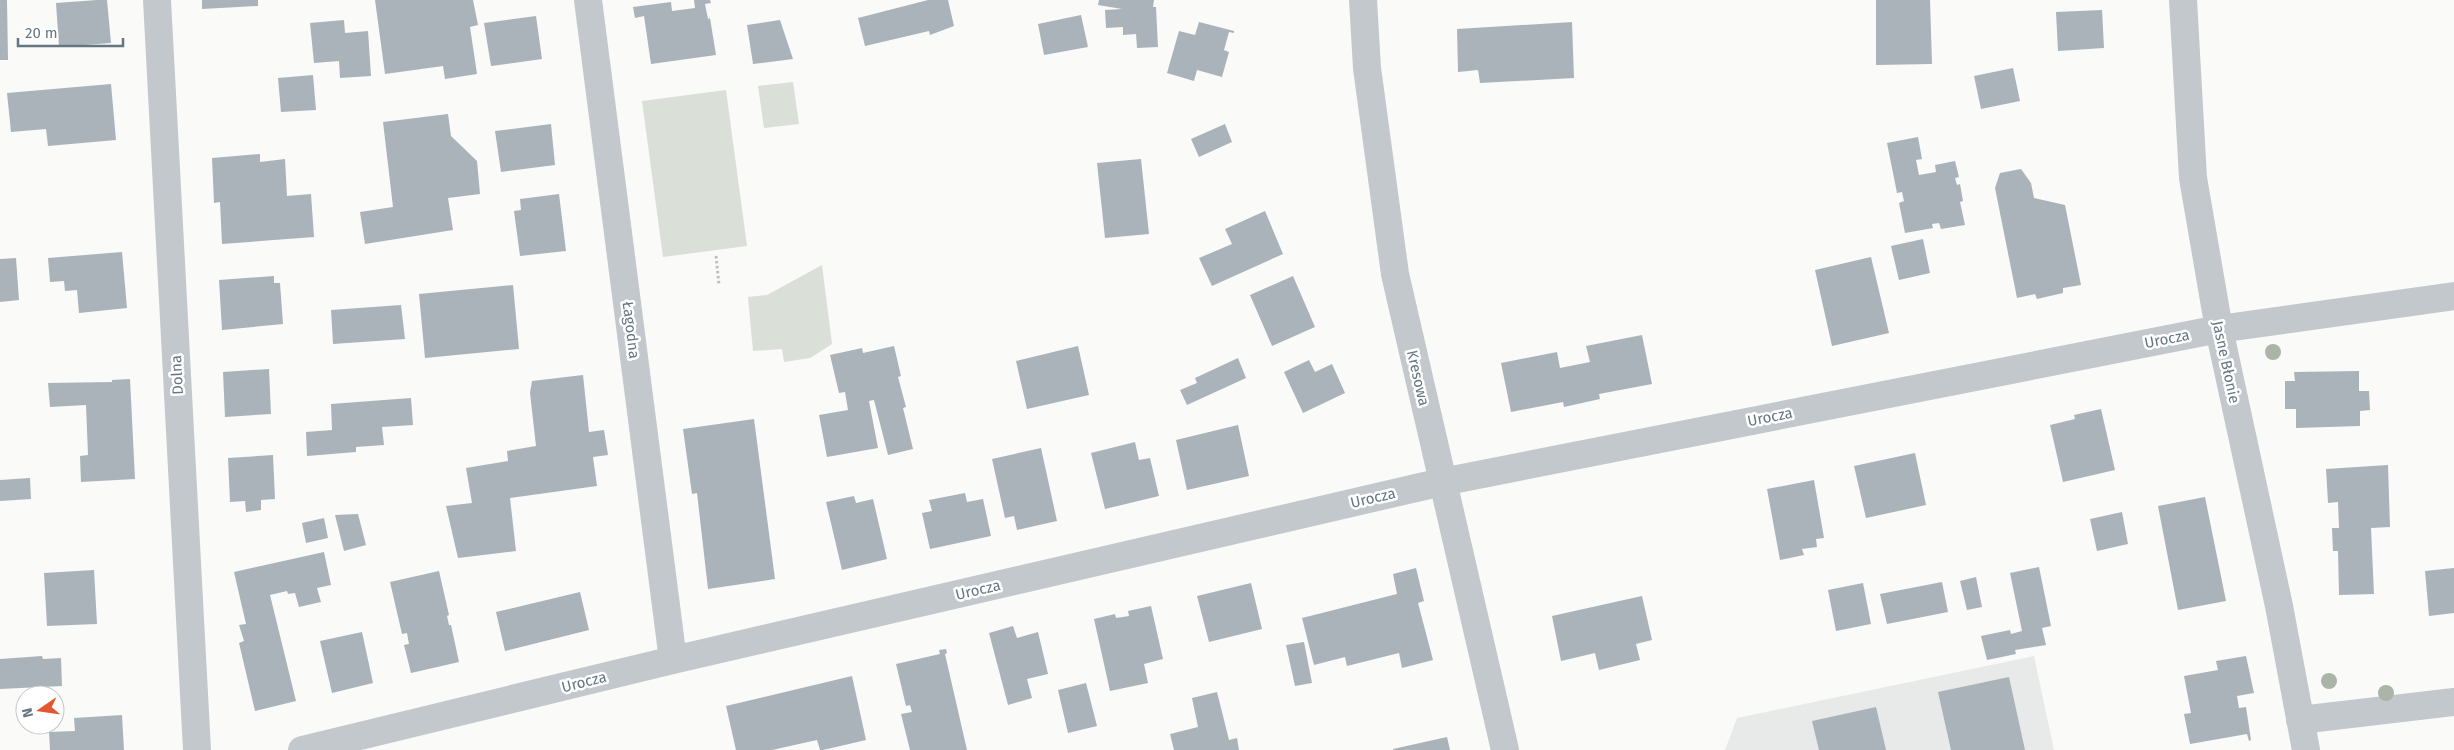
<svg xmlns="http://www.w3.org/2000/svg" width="2454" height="750" viewBox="0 0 2454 750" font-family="'Fira Sans',sans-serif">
	<rect width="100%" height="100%" fill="#fafaf8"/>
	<path fill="#e8e9e9" d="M2034,656L2054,750H1725L1737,718Z"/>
	<path fill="#dadfd7" d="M793,82L799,124L764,128L758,86Z
		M726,90L747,246L663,257L642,101Z
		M822,265L832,344L810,358L784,362L782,349L753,351L748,297L767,295Z"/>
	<path fill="#aab3b9" d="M0,0H7L8,60H0Z
		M97,0H107L111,43L59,47L56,3Z
		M202,0H258V6L202,9Z
		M375,0H473L478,25L470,27L477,74L445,79L443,66L385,74Z
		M694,0H710L711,3L705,4L708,19L710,18L716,55L651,64L644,16L635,18L633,7L671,2L672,11L695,8Z
		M928,0H948L954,26L930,35L929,31L865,46L858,18Z
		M1099,0H1154L1153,7H1156L1158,47L1137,48L1136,34L1123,35V27L1106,28L1105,10L1122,9L1098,5Z
		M1876,0H1930L1932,64L1876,65Z
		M2102,10L2104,48L2058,51L2056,12Z
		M1081,15L1088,47L1044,55L1038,24Z
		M536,16L542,59L491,66L484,23Z
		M344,20L345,33L368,31L371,76L340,78L339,61L314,63L310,23Z
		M780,20L793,59L753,64L747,25Z
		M1199,22L1234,31V33L1229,32L1224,50L1229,52L1222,77L1197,70L1194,81L1167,73L1179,31L1195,35Z
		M1572,22L1574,78L1480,83L1478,70L1458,72L1457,29Z
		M2013,68L2020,101L1981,109L1974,76Z
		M313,75L316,110L281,112L278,78Z
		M111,84L116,140L48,146L46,129L11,132L7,93Z
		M448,114L451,136L477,161L480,194L448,198L453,230L365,244L360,212L393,207L383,122Z
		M551,124L555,165L501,172L495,131Z
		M1225,124L1232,142L1199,157L1191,139Z
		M1918,137L1922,159L1916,160L1919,175L1936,172L1935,165L1955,161L1959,177L1955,178L1957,185L1960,184L1963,201L1960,202L1965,225L1941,229L1939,223L1932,224L1933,228L1905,233L1899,203L1904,201L1902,192L1897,193L1887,143Z
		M260,154V162L285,159L287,196L311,194L314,237L222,244L220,202L214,203L212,158Z
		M1141,159L1149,234L1105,238L1097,163Z
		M2021,169L2031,183L2034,198L2065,205L2081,285L2063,288V293L2037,299L2035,294L2017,298L1995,188L2000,173Z
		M559,194L566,251L520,256L514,211L521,210L520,199Z
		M1265,211L1283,254L1212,286L1199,258L1232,244L1225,229Z
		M1923,239L1930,273L1899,280L1891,246Z
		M122,252L127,308L79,313L77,290L65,291L64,281L50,282L48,258Z
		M1871,257L1889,333L1832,346L1815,270Z
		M16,258L19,300L0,302V259Z
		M274,276V283H280L283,324L222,330L219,280Z
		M1293,276L1315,327L1272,346L1250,295Z
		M513,285L519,349L425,358L419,294Z
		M401,305L405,339L333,344L331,310Z
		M1642,335L1652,384L1599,394L1600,399L1564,407L1563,402L1511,412L1501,363L1557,352L1560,368L1590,362L1586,346Z
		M894,346L901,376L898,377L906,407L903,408L913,449L888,455L874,400L869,401L878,448L827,457L819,415L848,410L845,392L839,393L830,355L862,348L863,353Z
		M1078,346L1089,395L1027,409L1016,361Z
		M1238,358L1246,378L1187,405L1180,390L1197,383L1195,378Z
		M1309,360L1315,372L1332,364L1345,393L1303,413L1284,372Z
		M269,369L271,414L225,417L223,372Z
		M2359,371V391H2369L2370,410L2360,411V426L2296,428V409H2285V381H2295L2294,372Z
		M583,375L589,432L604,430L608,455L593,457L597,486L510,498L516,551L458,558L446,506L472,503L466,468L508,461L507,451L536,446L530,393L532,381Z
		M130,379L135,479L81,482L80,456L88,455L86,405L50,407L48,383L112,382V380Z
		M411,398L413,425L382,427L384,445L356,447V452L307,456L306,432L332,430L331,404Z
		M2101,409L2115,470L2063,482L2050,425L2075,419L2074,415Z
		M754,419L775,579L708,589L697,493L692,494L683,429Z
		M1238,425L1249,476L1187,490L1176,440Z
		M1135,442L1139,460L1150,458L1159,496L1105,509L1091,453Z
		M1041,448L1057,521L1017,530L1014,516L1005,518L992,459Z
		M1915,453L1926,505L1866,518L1854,466Z
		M273,455L275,499L261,500V510L246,512L245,501L230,502L228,458Z
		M2388,465L2390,527L2371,528L2374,594L2339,595L2338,551H2333L2332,528H2339L2338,502L2328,503L2326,469Z
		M30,478L31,499L0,501V480Z
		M1814,480L1824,538L1816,539L1817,547L1802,549L1804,555L1780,560L1767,489Z
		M965,493L967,502L983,499L991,536L930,549L922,513L932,511L929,500Z
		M854,496L856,503L873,499L887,559L842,570L826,502Z
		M2205,497L2226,601L2178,610L2158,506Z
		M2122,512L2128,544L2097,551L2090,519Z
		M358,514L366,545L344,551L335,515Z
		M324,518L328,538L306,543L302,523Z
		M324,552L331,585L317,588L321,602L299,607L295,593L288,594L287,591L270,595L296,701L255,711L239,643L244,641L239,625L246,624L234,572Z
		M2039,567L2051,626L2042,628L2046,645L2015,650L2016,654L1987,660L1981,636L2010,630L2011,634L2022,631L2010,573Z
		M1416,568L1424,601L1418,603L1433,660L1402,668L1399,653L1347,666L1345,657L1314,665L1302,618L1397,594L1393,574Z
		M2454,568V613L2429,616L2425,571Z
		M94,570L97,624L47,626L44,573Z
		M439,571L449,615L447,616L449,625H451L459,662L411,673L404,645L409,644L407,633L402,634L390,582Z
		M1976,577L1982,607L1967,610L1960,581Z
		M1942,582L1948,612L1887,624L1880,594Z
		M1251,583L1262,629L1209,642L1197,596Z
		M1863,583L1871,624L1836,631L1828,590Z
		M580,592L589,630L505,651L496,612Z
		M1642,596L1652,640L1636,644L1640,660L1599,670L1595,653L1561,661L1552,616Z
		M1151,606L1163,659L1144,664L1148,683L1110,691L1094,619L1115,614L1116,618L1129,616L1128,611Z
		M1013,626L1017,638L1038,632L1048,674L1027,679L1032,698L1008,705L989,633Z
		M362,632L373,683L332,693L320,641Z
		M1304,642L1312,683L1295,686L1286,645Z
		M946,649L947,653L945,654L967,750H910L901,714L912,712L910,705L906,706L896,664L940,654L939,650Z
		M42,656L43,659L61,658L62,686L0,689V659Z
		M2246,656L2254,693L2237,696L2239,708L2246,707L2251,740L2249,741L2247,734L2190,744L2184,714L2191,713L2184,676L2218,670L2216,661Z
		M852,676L866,740L823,750H820L817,740L772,750H736L726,706Z
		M2009,677L2025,750H1951L1938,692Z
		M1086,683L1097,726L1068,733L1058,690Z
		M1217,692L1229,740L1237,738L1239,750H1174L1170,734L1198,727L1192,698Z
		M1876,707L1886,750H1819L1812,721Z
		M122,715L124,750H50L49,732L75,731L74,718Z
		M1447,737L1450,750H1393V749Z"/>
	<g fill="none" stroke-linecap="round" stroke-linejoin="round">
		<path stroke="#bbbfc2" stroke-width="3" stroke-dasharray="2.5 2.5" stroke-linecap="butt" d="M716,256L719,285"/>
		<path stroke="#c3c8cc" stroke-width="28" d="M157,0L197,750
			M588,0L673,660
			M1363,0L1367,68L1395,274L1505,750
			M2183,0L2193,178L2219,329L2279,606L2306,750
			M2300,720L2454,702
			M302,750L673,660L1442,482L2219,329L2454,296"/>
	</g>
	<g fill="#aab4a7">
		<circle cx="2273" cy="352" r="8"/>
		<circle cx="2329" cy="681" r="8"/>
		<circle cx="2386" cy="693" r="8"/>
	</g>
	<g text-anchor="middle" stroke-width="5" stroke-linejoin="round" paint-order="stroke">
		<g font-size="15" fill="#657683" stroke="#fff">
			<text transform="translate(631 330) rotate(83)" y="5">Łagodna</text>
			<text transform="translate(2167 339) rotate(-11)" y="5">Urocza</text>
			<text transform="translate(2226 362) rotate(78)" y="5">Jasne Błonie</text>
			<text transform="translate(177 375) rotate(-93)" y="5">Dolna</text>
			<text transform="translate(1418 378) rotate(77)" y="5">Kresowa</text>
			<text transform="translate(1770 417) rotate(-11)" y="5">Urocza</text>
			<text transform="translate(1373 498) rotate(-13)" y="5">Urocza</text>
			<text transform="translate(978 590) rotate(-13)" y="5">Urocza</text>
			<text transform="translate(584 682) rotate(-14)" y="5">Urocza</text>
		</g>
	</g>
	<g transform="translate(40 710) rotate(257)"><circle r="24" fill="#ffffff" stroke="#c1c8cd"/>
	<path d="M0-4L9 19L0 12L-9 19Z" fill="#e4572e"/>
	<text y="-8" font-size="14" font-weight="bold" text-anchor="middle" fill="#657683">N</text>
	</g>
	<path d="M18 38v8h105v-8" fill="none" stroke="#657683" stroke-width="2.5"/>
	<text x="25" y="38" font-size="15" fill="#657683" stroke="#ffffff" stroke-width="4" paint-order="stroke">20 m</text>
</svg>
